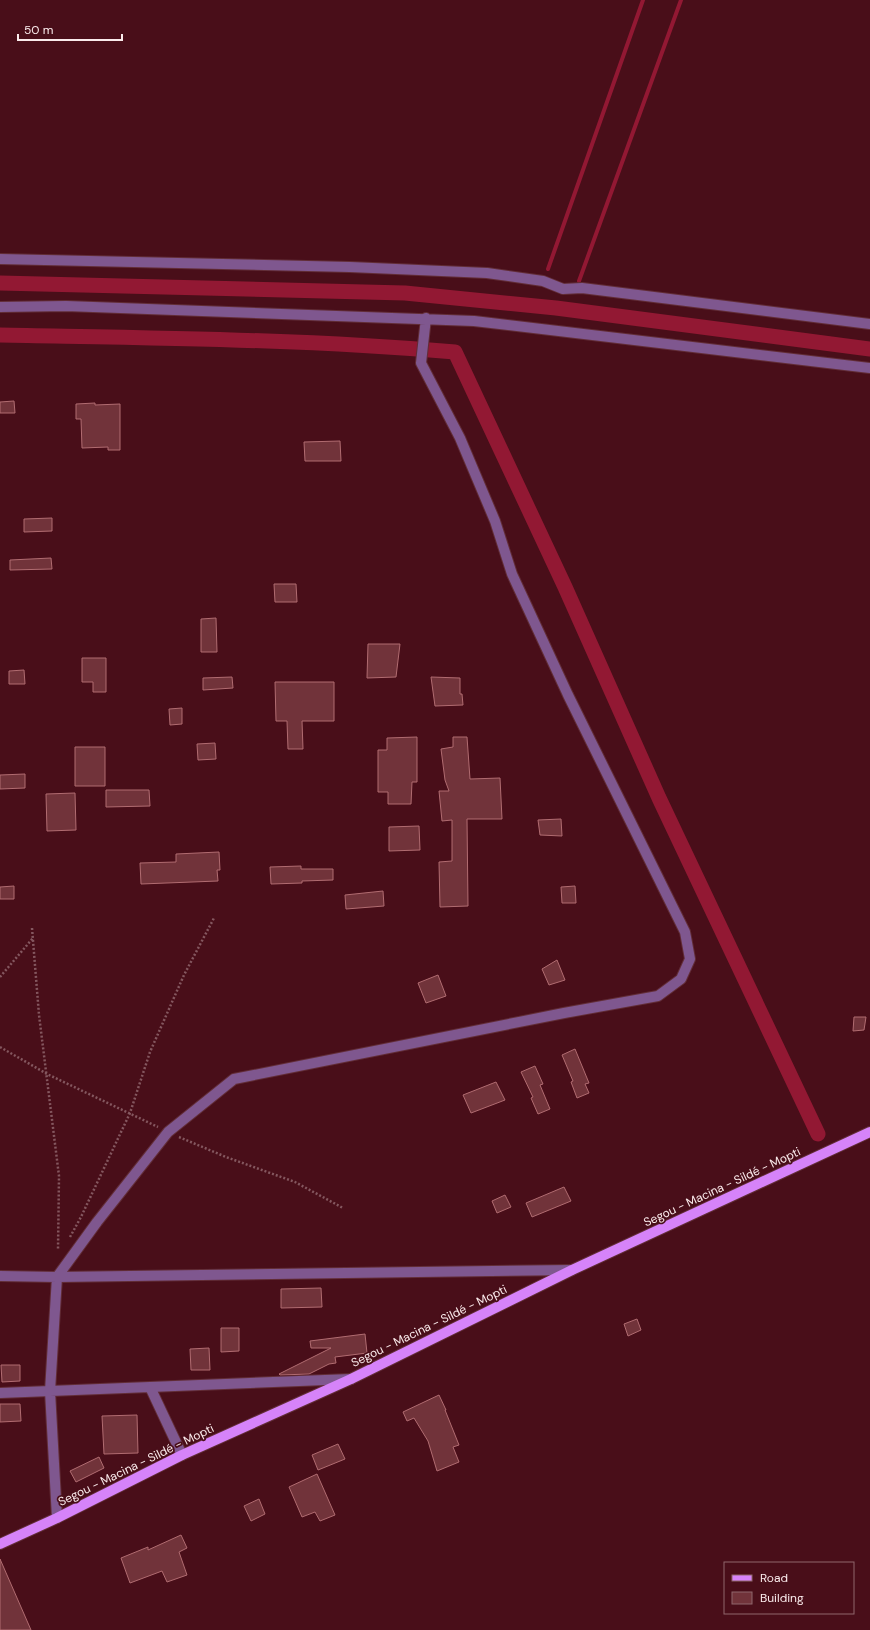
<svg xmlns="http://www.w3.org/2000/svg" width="870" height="1630" viewBox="0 0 870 1630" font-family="'DM Sans',sans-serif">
	<rect width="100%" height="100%" fill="#490e19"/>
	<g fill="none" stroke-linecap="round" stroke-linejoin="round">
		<path stroke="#921833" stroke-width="4" d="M548,269L643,0
			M579,281L681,0"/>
		<path stroke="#921833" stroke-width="15" d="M0,283L405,293L556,308L870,349
			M0,335C152,338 304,339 455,352L565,587L659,798L818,1134"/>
	</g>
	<path fill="#71333a" stroke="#b16c71" d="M14,401L15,413H0V402Z
		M95,403V405L120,404V450H108V447L82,448L81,419H76V404Z
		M340,441L341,461H305L304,442Z
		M52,518V531L24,532V519Z
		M51,558L52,569L10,570V560Z
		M274,584H296L297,602H275Z
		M216,618L217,652H201V619Z
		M368,644H400L396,677L367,678Z
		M82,658H106V692H93V682H82Z
		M24,670L25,684H9V671Z
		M232,677L233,688L203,690V678Z
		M431,677L460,678V694H462L463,705L435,706Z
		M275,682H334V721H302L303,749H288L287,721H276Z
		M182,708V724L170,725L169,709Z
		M417,737V782H412L411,804H388V792H378V750H387V738Z
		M453,737H467L470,779L500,778L502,819H467L468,906L440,907L439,862L452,861V820L442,821L439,791H449L445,780L441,749L453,747Z
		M215,743L216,759L198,760L197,744Z
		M75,747H105V786H75Z
		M25,774V788L0,789V775Z
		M106,790H149L150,806L106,807Z
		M75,793L76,830L47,831L46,794Z
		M561,819L562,836L540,835L538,820Z
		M419,826L420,850L389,851V827Z
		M219,852L220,870H217L218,881L141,884L140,863L176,862V854Z
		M301,866V869H333V880L302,881V883L271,884L270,867Z
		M14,886V899H0V887Z
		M575,886L576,903H562L561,887Z
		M383,891L384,906L346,909L345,895Z
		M557,960L565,980L549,985L542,969Z
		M438,975L446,996L426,1003L418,983Z
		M854,1017H866L864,1030L853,1031Z
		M575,1049L589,1083L585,1084L589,1093L577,1098L571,1082L573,1081L562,1055Z
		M535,1066L543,1084L540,1085L550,1109L538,1114L531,1098L533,1097L521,1072Z
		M496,1082L505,1100L471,1113L463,1095Z
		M564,1187L571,1201L532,1217L526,1203Z
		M505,1195L511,1207L497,1213L492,1201Z
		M321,1288L322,1307L281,1308V1289Z
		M637,1319L641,1330L628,1336L624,1324Z
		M221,1328H239V1351L221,1352Z
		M365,1334L367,1353L335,1357L336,1363L329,1364L309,1374L280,1375L279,1374L331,1348H311L310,1341Z
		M209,1348L210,1370H191L190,1349Z
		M1,1365H20V1381L2,1382Z
		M439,1395L446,1410H445L459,1445L453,1447L459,1462L437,1471L428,1441L414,1418L407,1421L403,1412Z
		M0,1404H20L21,1421L0,1422Z
		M137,1415L138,1453L104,1454L102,1416Z
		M338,1444L345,1459L318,1470L312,1455Z
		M99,1457L104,1468L76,1482L70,1471Z
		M317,1474L335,1515L320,1521L315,1512L302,1517L289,1487Z
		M259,1499L265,1514L251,1521L244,1506Z
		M181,1535L187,1548L179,1552L187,1575L167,1582L162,1571L130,1583L121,1558L148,1547V1550Z
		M0,1559L31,1630H0Z"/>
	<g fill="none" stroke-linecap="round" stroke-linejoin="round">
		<g stroke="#622d37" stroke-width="12">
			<path id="minor" d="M0,259L350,267L487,273L543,281L563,289L582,288L870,324
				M0,307L66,306L474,321L870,368
				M0,1276L57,1277L572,1270
				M150,1387L182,1455
				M0,1393L351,1379
				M57,1518L50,1391L57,1277L97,1222L168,1132L234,1079L564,1013L658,996L681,979L690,959L685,932L568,695L512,574L495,521L460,438L421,363L426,318"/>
		</g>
		<g stroke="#622d37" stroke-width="12">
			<path id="major" d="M0,1544L57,1518L182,1455L351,1379L572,1270L870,1132"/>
		</g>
		<path stroke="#84575f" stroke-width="2.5" stroke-dasharray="2 2" stroke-linecap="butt" d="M32,928L39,1015L59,1176L58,1250
			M0,977L33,938
			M0,1047L47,1074L158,1127
			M179,1137L226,1157L295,1182L343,1208
			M70,1237L81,1217L130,1113L150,1052L184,975L214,918"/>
		<use href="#minor" stroke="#7f578f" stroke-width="10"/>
		<use href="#major" stroke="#d683f9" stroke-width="10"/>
	</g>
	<g text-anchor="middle" stroke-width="3.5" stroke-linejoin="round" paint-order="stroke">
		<g font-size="12" fill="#fbebec" stroke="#490e19">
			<text transform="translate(722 1187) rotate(-25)" y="4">Segou - Macina - Sildé - Mopti</text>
			<text transform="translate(429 1326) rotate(-26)" y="4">Segou - Macina - Sildé - Mopti</text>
			<text transform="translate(136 1465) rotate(-26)" y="4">Segou - Macina - Sildé - Mopti</text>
		</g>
	</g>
	<rect x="724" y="1562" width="130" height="52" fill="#490e19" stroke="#90666d"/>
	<rect x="732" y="1575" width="20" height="6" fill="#d683f9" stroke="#90666d"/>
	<text x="760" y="1582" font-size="12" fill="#fbebec">Road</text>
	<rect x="732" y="1592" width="20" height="12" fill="#71333a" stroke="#90666d"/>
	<text x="760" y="1602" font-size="12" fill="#fbebec">Building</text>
	<path d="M18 34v6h104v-6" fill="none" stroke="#fbebec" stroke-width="2"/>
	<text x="24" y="34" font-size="12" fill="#fbebec" stroke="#490e19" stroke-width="3" paint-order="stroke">50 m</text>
</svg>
